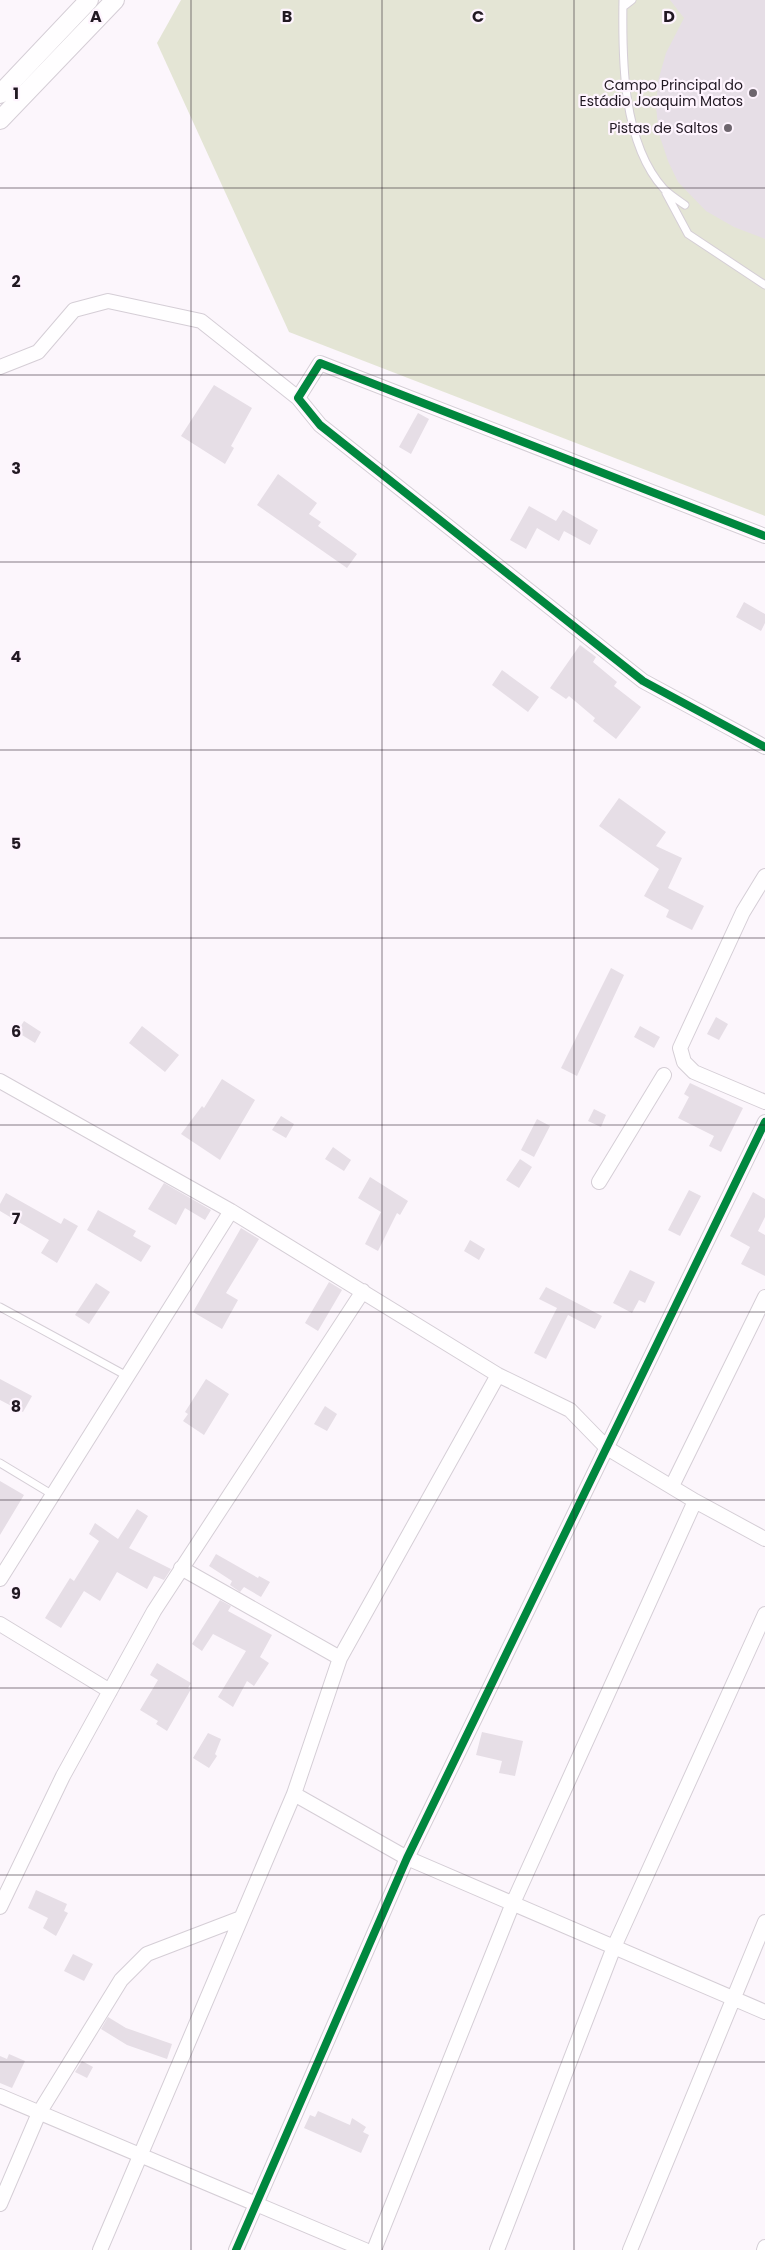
<svg xmlns="http://www.w3.org/2000/svg" width="765" height="2250" viewBox="0 0 765 2250" font-family="Poppins,sans-serif">
	<rect width="100%" height="100%" fill="#fcf6fc"/>
	<path fill="#e4e5d5" d="M181,0H765V516L289,332L157,43Z"/>
	<path fill="#e6dee6" d="M670,0H765V239L734,227L706,211L678,182L668,161L659,134L656,107L658,81L666,53L684,18Z
		M214,385L252,408L231,446L234,448L225,464L181,436Z
		M418,413L429,419L411,454L399,447Z
		M278,474L317,503L309,514L321,522L318,526L357,554L347,568L257,505Z
		M529,506L556,521L563,510L598,530L590,545L564,531L559,541L537,528L526,549L510,540Z
		M744,602L765,614V623L761,631L736,617Z
		M580,645L596,657L593,662L617,682L614,686L641,707L616,739L593,721L595,718L569,696L566,699L550,688Z
		M502,670L539,697L528,712L492,685Z
		M619,798L666,832L656,846L682,858L668,888L704,906L692,930L666,917L669,910L644,896L659,869L599,826Z
		M611,968L624,975L577,1076L561,1068Z
		M716,1017L728,1024L719,1040L707,1034Z
		M24,1021L41,1032L35,1043L17,1032Z
		M142,1026L179,1055L165,1072L129,1043Z
		M640,1026L660,1037L654,1048L634,1037Z
		M222,1079L255,1100L220,1160L181,1134L202,1106L204,1108Z
		M690,1083L743,1108L721,1152L709,1146L714,1136L678,1118L689,1097L684,1094Z
		M594,1109L606,1115L601,1127L588,1121Z
		M281,1116L294,1124L286,1138L272,1130Z
		M537,1119L550,1126L534,1157L521,1150Z
		M333,1147L351,1160L344,1171L325,1159Z
		M520,1159L532,1167L519,1188L506,1180Z
		M370,1177L408,1201L400,1215L397,1213L378,1251L365,1244L381,1212L358,1198Z
		M164,1183L211,1210L205,1220L185,1208L176,1225L148,1209Z
		M689,1190L701,1196L680,1236L668,1230Z
		M753,1192L765,1199V1217L758,1231L765,1235V1276L741,1264L750,1247L730,1236Z
		M6,1193L61,1224L64,1218L78,1226L57,1263L41,1253L49,1240L0,1211V1204Z
		M98,1210L136,1231L133,1236L151,1246L141,1262L87,1230Z
		M241,1228L259,1239L226,1293L238,1300L222,1329L193,1312Z
		M470,1240L485,1249L479,1260L464,1251Z
		M630,1270L655,1282L645,1303L639,1300L632,1313L613,1303Z
		M329,1282L342,1290L318,1331L305,1323Z
		M96,1283L110,1292L89,1324L75,1315Z
		M546,1287L602,1316L595,1329L568,1315L546,1359L534,1353L557,1308L539,1299Z
		M0,1379L32,1396L23,1412L0,1400Z
		M206,1379L229,1394L204,1435L183,1421L188,1414L185,1412Z
		M325,1406L337,1414L327,1431L314,1424Z
		M0,1481L24,1495L0,1535Z
		M137,1509L148,1516L129,1548L171,1569L164,1580L154,1576L147,1589L117,1572L100,1601L84,1591L61,1628L45,1618L70,1578L74,1581L99,1541L89,1534L95,1523L118,1539Z
		M216,1554L258,1578L259,1576L270,1582L261,1597L244,1587L240,1592L230,1585L232,1581L209,1566Z
		M220,1600L231,1606L228,1611L272,1635L260,1657L269,1663L254,1686L247,1681L233,1707L218,1697L246,1651L213,1634L202,1651L192,1644Z
		M157,1663L191,1683L188,1688L191,1689L167,1731L156,1724L158,1721L140,1710L158,1680L150,1675Z
		M482,1732L523,1741L515,1776L499,1773L502,1761L476,1755Z
		M208,1733L221,1739L215,1754L217,1756L209,1768L193,1758Z
		M36,1890L67,1904L64,1911L68,1913L56,1936L43,1928L48,1918L28,1908Z
		M73,1954L93,1964L84,1981L64,1971Z
		M108,2017L126,2028L172,2044L167,2059L127,2045L101,2029Z
		M9,2054L25,2061L12,2088L0,2083V2056L7,2059Z
		M82,2061L93,2067L87,2078L75,2072Z
		M318,2111L350,2125L352,2118L366,2127L363,2132L369,2135L361,2153L304,2128L310,2115L315,2117Z"/>
	<g fill="none" stroke-linecap="round" stroke-linejoin="round">
		<g stroke="#d5ced6" stroke-width="9">
			<path id="service" d="M623,0C622,58 622,143 664,189C670,195 678,200 685,205
				M623,7L632,0
				M666,193L688,234L765,285
				M0,1307L127,1376
				M0,1463L53,1495"/>
		</g>
		<g stroke="#d5ced6" stroke-width="16">
			<path id="minor" d="M0,367L38,352L74,310L108,301L201,321L298,398
				M765,536L320,363L298,398L320,425L643,681L765,747
				M765,876L743,912L680,1048L684,1062L694,1072L765,1102
				M0,1081L231,1211L498,1375L570,1410L607,1448L695,1501L765,1539
				M599,1182L664,1075
				M672,1486L765,1297
				M181,1568L340,1658
				M0,1579L231,1211
				M0,1624L110,1691
				M294,1794L407,1858L765,2012
				M0,1907L63,1776L154,1611L363,1291
				M0,2096L365,2250
				M0,2204L39,2113L121,1980L147,1954L241,1918
				M100,2250L294,1794L340,1658L498,1375
				M236,2250L407,1858L765,1122
				M374,2250L513,1903L695,1501
				M497,2250L614,1947L765,1614
				M630,2250L765,1922
				M764,2250L765,2247"/>
		</g>
		<g stroke="#d5ced6" stroke-width="20">
			<path id="tertiary" d="M0,94L89,0
				M0,120L115,0"/>
		</g>
		<use href="#service" stroke="#fffeff" stroke-width="7"/>
		<use href="#minor" stroke="#fffeff" stroke-width="14"/>
		<use href="#tertiary" stroke="#fffeff" stroke-width="18"/>
		<g stroke="#fef4fe" stroke-width="11">
			<path id="cycleway" d="M765,536L320,363L298,398L320,425L643,681L765,747
				M236,2250L407,1858L765,1122"/>
		</g>
		<use href="#cycleway" stroke="#00873e" stroke-width="8"/>
	</g>
	<path fill="none" stroke="#211822" stroke-width="1" stroke-opacity="0.55" d="M191,0V2250M382,0V2250M574,0V2250M0,188H765M0,375H765M0,562H765M0,750H765M0,938H765M0,1125H765M0,1312H765M0,1500H765M0,1688H765M0,1875H765M0,2062H765"/>
	<g fill="#6e666e" stroke="#fef4fe" stroke-width="2">
		<circle cx="753" cy="93" r="5"/>
		<circle cx="728" cy="128" r="5"/>
	</g>
	<g text-anchor="middle" stroke-width="4.5" stroke-linejoin="round" paint-order="stroke">
		<g font-size="14" fill="#211822" stroke="#fef4fe" text-anchor="end">
			<text x="743" y="90">Campo Principal do<tspan x="743" dy="16">Estádio Joaquim Matos</tspan></text>
			<text x="718" y="133">Pistas de Saltos</text>
		</g>
	</g>
	<g font-size="16" text-anchor="middle" font-weight="bold" fill="#211822" stroke="#fef4fe" stroke-width="4.5" stroke-linejoin="round" paint-order="stroke">
		<text x="96" y="22">A</text>
		<text x="287" y="22">B</text>
		<text x="478" y="22">C</text>
		<text x="669" y="22">D</text>
		<text x="16" y="99">1</text>
		<text x="16" y="287">2</text>
		<text x="16" y="474">3</text>
		<text x="16" y="662">4</text>
		<text x="16" y="849">5</text>
		<text x="16" y="1037">6</text>
		<text x="16" y="1224">7</text>
		<text x="16" y="1412">8</text>
		<text x="16" y="1599">9</text>
	</g>
</svg>
